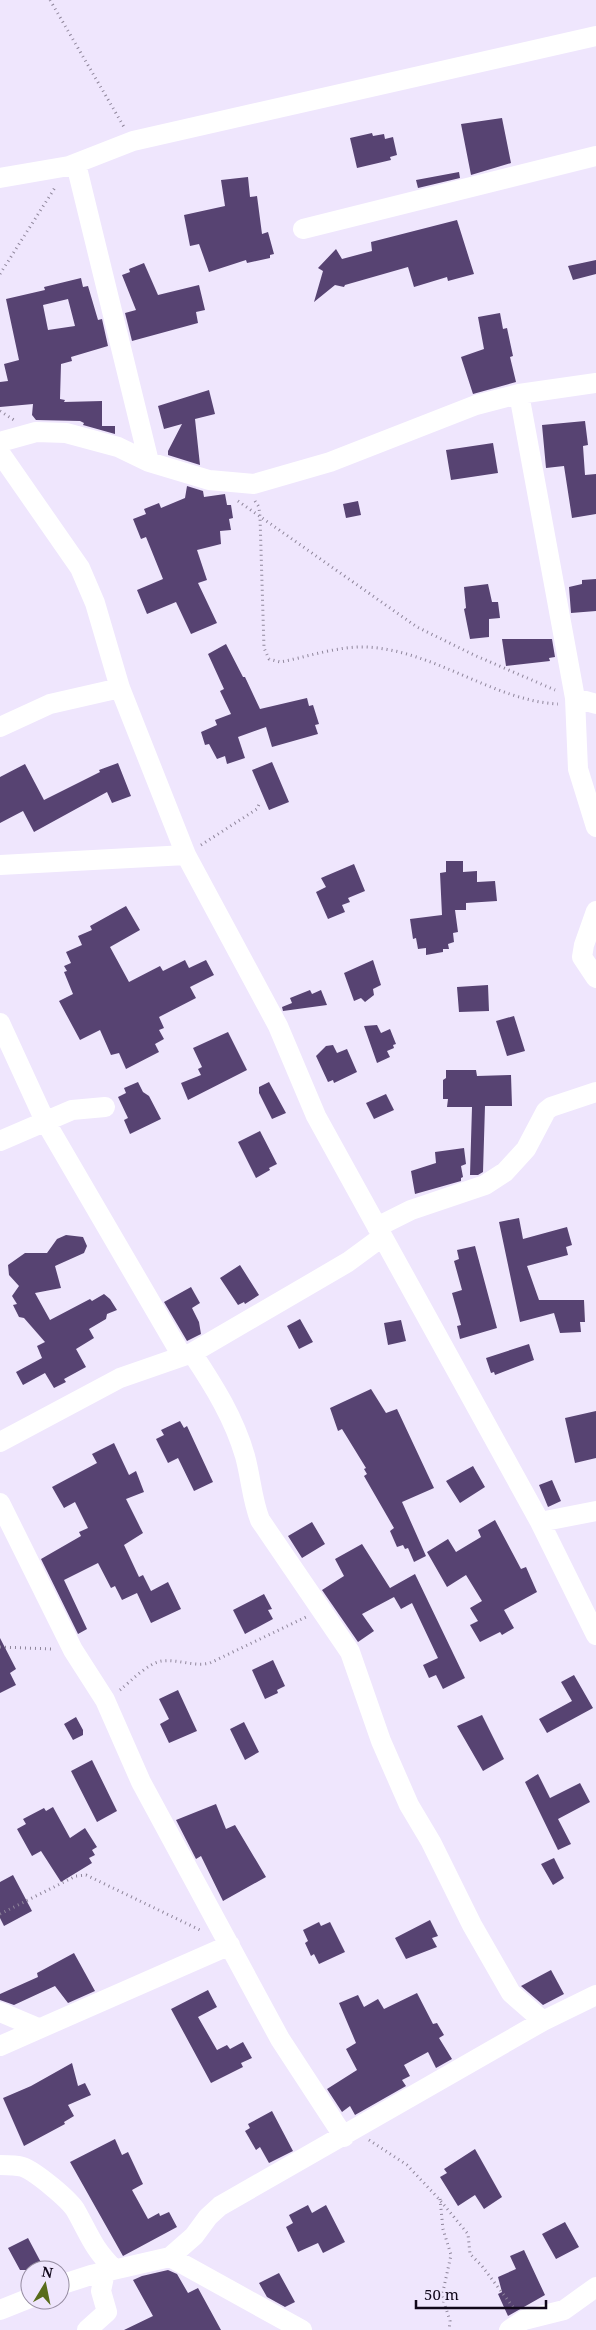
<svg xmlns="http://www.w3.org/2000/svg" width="596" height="2330" viewBox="0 0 596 2330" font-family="'Noto Serif',serif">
	<rect width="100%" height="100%" fill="#efe6fd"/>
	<path fill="#574372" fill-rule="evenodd" d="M502,118L511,163L471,175L461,124Z
		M372,133L373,136L384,134L385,139L393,137L397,155L390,157L391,160L357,168L350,138Z
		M459,172L460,178L418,188L416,180Z
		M248,177L250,197L257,196L262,234L268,232L274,254L270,255V258L247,263L246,260L209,272L199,244L190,246L184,215L225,206L221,180Z
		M457,220L474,274L448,281L447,277L414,287L408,267L345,285L344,287L335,285L314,302L323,271L318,268L336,249L342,259L372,251L371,242Z
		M596,260V274L573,280L568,266Z
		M144,263L158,295L199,285L205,310L196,312L198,323L132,341L125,313L136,310L122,275L130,272L129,269Z
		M81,278L83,287L88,286L98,320L102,319L108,346L71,357L72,361L61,364L60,399L65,400L64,402L102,401V426H115V434L83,425L84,423L80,421L36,420L32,415L33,404L0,407V382L8,381L4,364L19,360L6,299L45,290L44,287ZM68,299L75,326L48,330L43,305Z
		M500,313L503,329L507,328L513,356L510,357L516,382L473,394L461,357L484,349L478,317Z
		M209,390L215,414L195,419L200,465L168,455V451L182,424L164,429L158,406Z
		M585,421L588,445L583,446L585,475L596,474V514L572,518L564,466L546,468L542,425Z
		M493,443L498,473L451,480L446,450Z
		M187,486L203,491L204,497L225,494L227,505H231L233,518L229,519L231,530L220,531L221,544L197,550L207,580L198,583L217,623L191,634L176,602L147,614L137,590L163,579L146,537L141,539L133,519L146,514L144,509L159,503L161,508L185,498Z
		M358,501L361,515L346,518L343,504Z
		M596,579V611L571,613L569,587L582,584V580Z
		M488,584L492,602H498L500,618L489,619V637L470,639L464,609L466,608L464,587Z
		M502,639H552L555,657L549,658L550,661L506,666Z
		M226,644L243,677H245L260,709L307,698L309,706L313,705L319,724L315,725L318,734L272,747L266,727L238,737L245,758L227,764L225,756L217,759L209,744L205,745L201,732L217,725L215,720L231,714L220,691L224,689L208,654Z
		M272,762L289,802L269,810L252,770Z
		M118,763L131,796L112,803L107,792L34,832L23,811L0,823V777L25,764L44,800L100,772L99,770Z
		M446,861H463V872L477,871V882L495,881L497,901L466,903V910H455L458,932L453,933L454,942L448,944L449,949H443V952L426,955V948L418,949L416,938L413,939L410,919L442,915L440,873L446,872Z
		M354,864L365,891L348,898L350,902L342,905L345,912L328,919L316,892L326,887L321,878Z
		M126,906L140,930L110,947L129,982L160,966L163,971L185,960L189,968L206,960L214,975L190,987L196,998L159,1017L164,1028L159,1030L164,1039L155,1044L159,1052L126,1069L119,1053L111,1055L100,1030L80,1040L59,1001L73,994L64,972L67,971L64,966L71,963L66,952L82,945L78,936L92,930L90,926Z
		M373,960L381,985L373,989L374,995L365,1002L361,998L354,1001L344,973Z
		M488,985L489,1011L459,1012L457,987Z
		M310,990L312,994L321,990L327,1005L283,1011L282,1007L292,1003L290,998Z
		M514,1016L525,1051L507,1056L496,1021Z
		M377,1025L381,1033L390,1029L396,1044L393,1045L394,1048L387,1051L390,1057L377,1063L364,1026Z
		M228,1032L247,1070L188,1100L181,1083L201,1075L198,1069L202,1067L193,1048Z
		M333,1045L337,1053L347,1049L357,1072L334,1083L333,1080L328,1082L316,1056L326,1046Z
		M446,1070H476L477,1076L511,1075L512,1106H485L483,1172L478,1175H470L472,1107H447L448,1099H443V1080L446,1078Z
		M138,1082L143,1092L149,1096L161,1119L130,1134L124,1120L128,1118L118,1097L126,1093L124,1088Z
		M269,1082L286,1113L272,1119L259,1093V1087Z
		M386,1094L394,1110L374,1119L366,1103Z
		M260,1131L277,1164L269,1168L270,1170L256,1178L238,1142Z
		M464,1148L466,1164L461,1166L463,1177L461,1178V1181L415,1194L411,1171L436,1163L435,1152Z
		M519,1218L523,1239L567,1227L572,1245L566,1247L568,1255L527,1266L539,1300H584L585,1322H580L581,1332L560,1333L554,1313L520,1322L499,1222Z
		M66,1235L83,1237L87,1246L84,1253L55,1266L61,1288L35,1293L50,1320L90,1299L92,1301L104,1294L110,1299L117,1310L107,1314L106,1319L89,1329L94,1338L76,1349L86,1367L64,1379L66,1382L54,1388L45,1373L23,1385L16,1372L42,1358L37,1346L45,1342L24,1318L19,1317L13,1305L17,1304L12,1296L19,1286L9,1275L8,1265L25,1253H47L57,1239Z
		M475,1246L497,1328L460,1339L457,1326L461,1325L452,1293L462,1290L454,1261L459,1259L457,1250Z
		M240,1265L259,1295L245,1304L244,1302L238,1305L220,1278Z
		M191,1287L200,1303L192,1308L199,1322L201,1334L187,1341L164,1302Z
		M300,1319L313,1342L299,1349L287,1326Z
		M401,1320L406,1341L388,1345L384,1323Z
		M529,1344L534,1360L495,1375L494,1372L491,1373L486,1358Z
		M371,1389L386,1413L397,1409L434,1488L402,1502L426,1556L414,1562L408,1548L405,1549L403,1545L397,1547L390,1531L394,1528L364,1476L367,1474L364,1469L366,1468L342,1429L338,1431L330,1408Z
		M596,1411V1458L575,1463L565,1418Z
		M180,1421L184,1428L187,1426L213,1482L194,1491L178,1458L168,1463L156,1439L164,1435L161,1430Z
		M114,1443L129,1475L136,1471L144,1492L126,1499L143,1533L124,1545L139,1577L143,1575L151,1591L168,1582L181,1609L151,1623L137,1593L122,1600L115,1586L111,1588L98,1563L64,1580L87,1629L78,1634L41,1559L81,1536L79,1532L88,1528L75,1502L64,1508L52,1487L97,1463L92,1454Z
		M473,1466L485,1487L460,1503L446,1481Z
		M552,1480L561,1501L548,1507L539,1485Z
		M495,1520L521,1569L526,1567L537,1592L504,1610L514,1628L502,1635L500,1632L480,1642L470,1625L478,1621L470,1608L482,1601L466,1575L447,1587L427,1552L448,1539L456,1552L481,1537L478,1530Z
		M312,1522L325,1544L302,1558L288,1536Z
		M362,1544L390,1588L415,1574L465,1678L443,1689L436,1675L429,1678L423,1665L438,1658L412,1603L401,1609L394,1597L362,1614L374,1631L358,1642L322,1590L344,1576L335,1559Z
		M264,1594L272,1609L268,1610L273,1619L245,1634L233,1610Z
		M0,1638L16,1669L10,1673L16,1685L0,1693Z
		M273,1660L285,1686L277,1690L278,1693L265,1699L252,1670Z
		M574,1675L593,1708L547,1733L539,1719L572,1701L561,1682Z
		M178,1690L197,1731L169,1743L160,1724L169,1719L159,1699Z
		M482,1715L504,1759L483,1771L457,1726Z
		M76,1717L83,1730V1735L73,1740L64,1724Z
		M244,1722L259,1752L245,1760L230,1729Z
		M92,1760L117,1811L97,1822L71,1771Z
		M538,1774L550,1798L580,1783L590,1802L558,1819L571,1844L558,1850L525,1782Z
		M216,1804L226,1829L235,1825L266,1877L223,1901L201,1856L196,1859L176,1820Z
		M53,1807L70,1838L85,1828L97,1847L92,1850L95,1855L89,1858L92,1863L61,1882L41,1851L32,1856L17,1829L26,1824L23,1819L44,1808L46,1811Z
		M554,1858L564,1878L553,1885L541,1864Z
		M13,1875L32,1911L4,1926L0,1918V1882Z
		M430,1920L438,1936L432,1938L437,1947L406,1959L395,1938Z
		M319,1922L321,1926L330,1922L345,1952L319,1964L314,1954L311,1956L305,1943L308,1941L303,1930Z
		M74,1953L95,1991L68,2003L55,1986L14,2005L0,2000V1994L38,1977L37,1973Z
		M551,1970L564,1994L543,2005L521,1986Z
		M208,1990L217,2007L198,2017L217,2050L227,2045L230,2049L243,2042L252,2058L241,2063L243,2067L211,2083L171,2009Z
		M417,1993L433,2024L437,2023L444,2035L439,2038L452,2059L436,2068L428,2052L404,2065L410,2076L402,2080L406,2086L355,2115L350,2106L342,2112L327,2089L357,2070L346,2049L356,2043L339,2003L358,1995L364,2007L378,1999L384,2009Z
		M72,2063L78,2086L85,2083L91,2095L68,2105L74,2116L64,2122L65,2124L24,2146L3,2098L31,2086Z
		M272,2111L293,2151L269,2163L260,2147L256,2150L245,2131L250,2128L248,2124Z
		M115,2139L122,2155L128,2152L143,2184L132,2190L148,2219L159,2213L160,2216L169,2212L177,2227L123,2256L70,2162Z
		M475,2149L502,2197L484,2209L475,2195L458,2206L440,2177L447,2173L444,2169Z
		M308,2205L312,2213L326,2205L345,2242L323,2253L318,2243L298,2252L286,2227L293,2223L289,2215Z
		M565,2222L579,2247L556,2259L542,2234Z
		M28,2238L45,2270H20L8,2248Z
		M524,2250L545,2295L508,2316L498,2294L502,2292L498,2277L516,2269L510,2256Z
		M168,2270L177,2274L188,2293L198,2288L221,2330H124L153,2316L133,2280L142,2276Z
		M279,2273L295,2302L285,2307L267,2297L259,2283Z"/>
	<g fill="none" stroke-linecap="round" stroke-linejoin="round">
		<path stroke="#8f869b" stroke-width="3" stroke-dasharray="1 4" stroke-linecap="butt" d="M50,0L124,127
			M0,274L56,186
			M0,411L14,420
			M238,501L417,627L474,655L555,690
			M255,501L259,507L260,517L264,648L269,659L280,662C307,657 338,646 366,647C434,650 494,701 558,704
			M201,845L257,809L260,802
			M0,1647L52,1649
			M120,1690C131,1681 148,1663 162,1661C178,1659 194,1667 210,1663L306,1617
			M0,1914L76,1876L86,1875L200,1930
			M369,2140L407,2165L439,2199L468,2234L470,2254L482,2266L513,2307
			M440,2199L443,2229L451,2255L442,2296L450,2321L449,2330"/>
		<path stroke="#fff" stroke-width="20" d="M76,164L149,462
			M0,178L69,166L133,141L596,36
			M303,229L596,156
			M519,394L575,698L578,769L596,827
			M0,442L36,432L66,433L118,447L149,462L209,480L254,484L330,462L476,405L519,394L596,383
			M0,453L80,568L95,603L120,688L186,855L278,1026L316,1116L540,1522L596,1635
			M575,698L596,704
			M0,727L50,704L120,688
			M0,865L186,855
			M596,911L584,945L582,957L596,978
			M0,1023L45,1121L182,1356
			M0,1141L72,1110L105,1107
			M377,1227L411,1210L485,1185L505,1172L526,1149L546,1111L551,1107L596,1092
			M192,1353C214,1386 234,1418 245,1456C251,1478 252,1500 260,1520L350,1652L381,1741L409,1805L431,1842L472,1925L511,1993L543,2021
			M0,1442L120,1378L192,1353L348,1262L382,1237
			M0,1503L73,1650L105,1700L141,1782L280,2039L344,2137
			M540,1522L596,1511
			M0,2012L38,2028
			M0,2046L230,1945
			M0,2165C8,2165 16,2165 23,2167C36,2172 70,2200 76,2211C90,2236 93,2248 114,2269
			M170,2257L302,2330
			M60,2285L91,2275L170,2257L194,2236L208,2217L220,2206L543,2021L596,1995
			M0,2310L30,2298
			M87,2330L107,2312L101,2291L105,2272
			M509,2330L524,2320L564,2310L596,2287"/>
	</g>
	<g transform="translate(45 2285) rotate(10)"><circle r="24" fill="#efe6fd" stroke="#968da2"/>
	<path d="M0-4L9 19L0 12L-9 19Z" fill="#586c1b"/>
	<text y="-8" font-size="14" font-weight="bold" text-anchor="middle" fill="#10071a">N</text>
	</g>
	<path d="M416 2300v8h130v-8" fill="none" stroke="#10071a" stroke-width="2.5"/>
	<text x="424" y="2300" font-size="15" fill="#10071a" stroke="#efe6fd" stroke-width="4" paint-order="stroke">50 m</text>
</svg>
